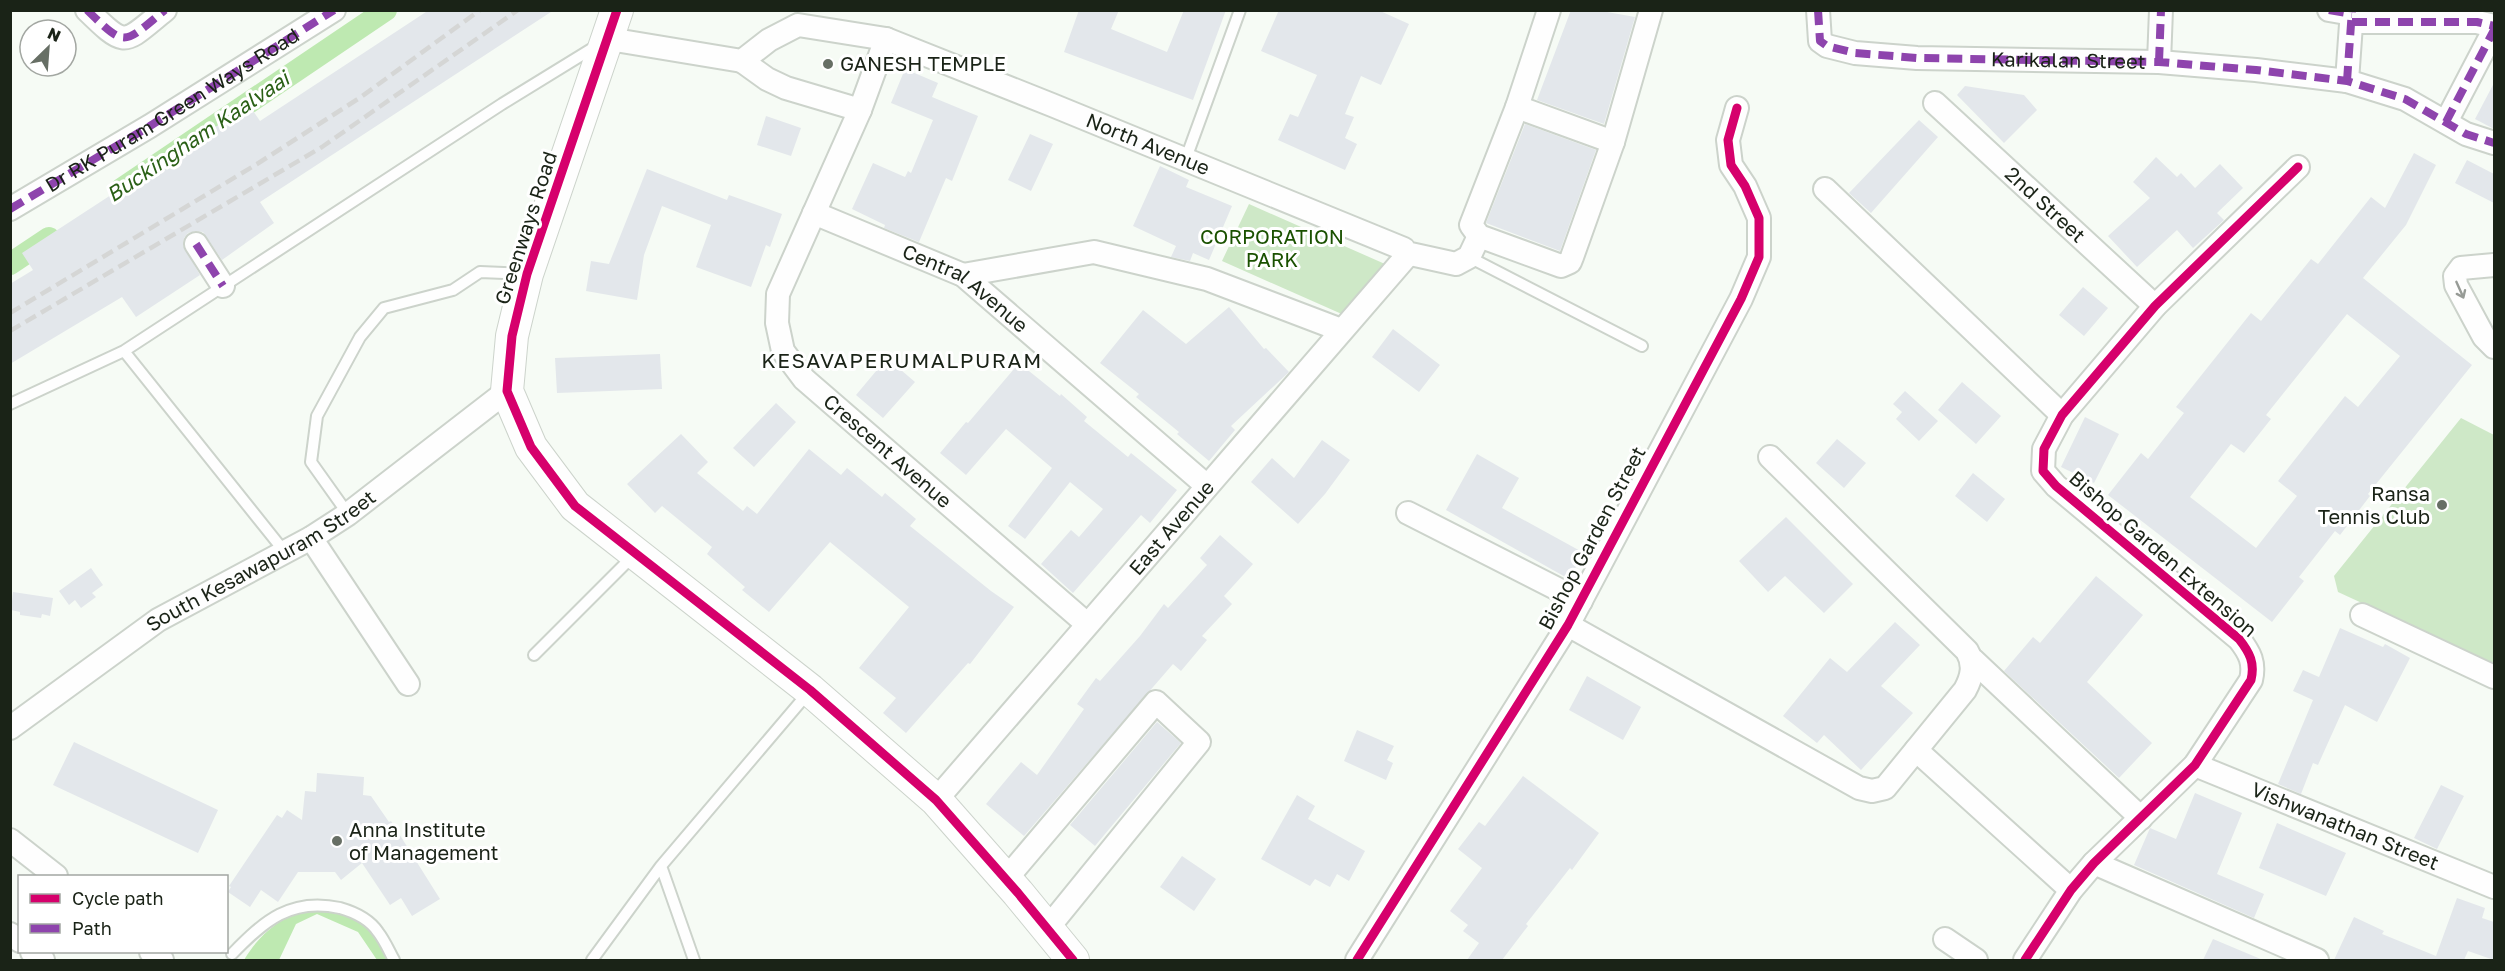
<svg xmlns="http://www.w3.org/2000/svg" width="2505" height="971" viewBox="0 0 2505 971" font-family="'Golos Text',sans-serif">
	<rect width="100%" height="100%" fill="#f6fbf5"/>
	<path fill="#cee8c7" d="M1249,204L1385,264L1344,315L1222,261Z
		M2461,418L2494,435V664L2338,592L2334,576Z"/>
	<path fill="#bee9b1" d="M302,907C329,908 362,914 378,939C382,945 385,954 388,960H377L358,932L317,914L296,924L279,960H244C260,933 277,923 302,907Z"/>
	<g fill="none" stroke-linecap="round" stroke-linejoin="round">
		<path stroke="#bee9b1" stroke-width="22" d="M121,189L386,10
			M10,264L49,238"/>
	</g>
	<path fill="#e3e7eb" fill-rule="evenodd" d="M429,10H554L260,202L274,223L222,260L203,232L196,231L188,233L184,238L183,245L200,275L136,317L122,297L10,364V284L33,270L22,253L249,105L260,121Z
		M1079,10H1119L1111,29L1167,52L1184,10H1226L1193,100L1064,52Z
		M1279,10H1378L1409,24L1381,85L1361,76L1345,114L1354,117L1345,138L1357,144L1345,170L1278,140L1290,114L1298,117L1317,75L1261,51Z
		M1571,10H1596L1635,17L1604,124L1537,100Z
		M905,69L938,83L932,97L978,116L952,181L946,178L919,242L884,228L885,225L852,209L873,163L905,177L908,171L911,173L933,120L891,103Z
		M2494,83V129L2475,119Z
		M1965,86L2024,95L2037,110L2004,143L1957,95Z
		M766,116L801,128L791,156L757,145Z
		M1919,120L1938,137L1871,213L1849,193Z
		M1525,124L1596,150L1560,251L1486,223Z
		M1030,134L1053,144L1031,191L1008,180Z
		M2414,153L2436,165L2406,225L2363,278L2472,365L2368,494L2370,496L2340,535L2335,531L2299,577L2304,581L2272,622L2108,495L2141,453L2148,459L2184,413L2176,407L2251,313L2261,321L2311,259L2318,264L2371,197L2385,208ZM2347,314L2400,356L2358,407L2345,396L2278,481L2297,496L2256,548L2190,497L2231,444L2244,453L2271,419L2266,415Z
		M2156,157L2177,177L2181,173L2195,188L2220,164L2243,188L2217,213L2224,220L2193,248L2177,230L2137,267L2108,236L2150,198L2133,182Z
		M2467,160L2494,174V203L2455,183Z
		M1160,166L1189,180L1186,187L1232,206L1209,260L1193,253L1190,261L1171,257L1176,246L1133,226Z
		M647,169L727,200L729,195L782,214L770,247L766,245L751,287L696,267L711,225L662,206L644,255L637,300L586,291L591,261L609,264Z
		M2083,287L2108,308L2084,336L2059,315Z
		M1229,307L1264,349L1266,348L1289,372L1231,426L1235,430L1209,461L1177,434L1179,432L1136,397L1139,394L1100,363L1143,310L1186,344Z
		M1393,329L1440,365L1419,392L1372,357Z
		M660,354L662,389L557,393L555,358Z
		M887,358L915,382L883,418L856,395Z
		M1019,363L1060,396L1061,394L1087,417L1084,421L1128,457L1131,453L1177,490L1150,523L1141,515L1073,593L1041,564L1071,530L1079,537L1103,509L1070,482L1025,539L1008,526L1052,468L1006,429L966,475L940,453L966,422L968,423Z
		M1962,382L2001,416L1976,444L1938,410Z
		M1905,391L1938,421L1919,441L1896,419L1902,412L1893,404Z
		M776,403L796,422L754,467L733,448Z
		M2085,417L2119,434L2094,483L2061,467Z
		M681,434L708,462L697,473L743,511L747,506L757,514L809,449L841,475L847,468L882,497L885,493L916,519L910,526L991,591L1014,607L970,664L968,663L906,733L883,713L896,698L859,668L909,607L830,542L769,612L742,590L745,587L707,554L712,547L662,506L655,513L627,484Z
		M1837,439L1866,463L1844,488L1816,463Z
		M1322,440L1350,460L1325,494L1298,524L1251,482L1272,458L1294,478Z
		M1477,454L1519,478L1502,508L1584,553L1569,579L1446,510Z
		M1973,473L2005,499L1987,522L1955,496Z
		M1786,517L1853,584L1824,613L1785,576L1768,592L1739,561Z
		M1220,535L1253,564L1224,596L1232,604L1202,636L1207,640L1181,671L1173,664L1024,836L986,804L1021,762L1037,775L1084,709L1077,704L1096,678L1100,681L1140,636L1164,604L1168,608L1207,565L1200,558Z
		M91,568L103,585L92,593L96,597L81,608L75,600L69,605L59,591Z
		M2096,576L2143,615L2087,682L2152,743L2119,778L2004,671L2033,637L2040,643Z
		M13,592L53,598L50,616L42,614L41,618L20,615V612L11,610Z
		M1895,622L1920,645L1881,686L1913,713L1861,770L1824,735L1817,743L1783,716L1830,658L1847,672Z
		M2340,628L2383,647L2385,644L2410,658L2377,722L2345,705L2318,765L2313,763L2301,794L2278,784L2313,700L2293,691L2303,670L2319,677Z
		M1587,676L1641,707L1623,740L1569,710Z
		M1157,722L1181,743L1095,846L1070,825Z
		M1357,730L1394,746L1387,760L1393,763L1386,780L1344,761Z
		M74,742L218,810L198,853L53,785Z
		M317,773L364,777L363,795L371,796L389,822L391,821L440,899L412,916L401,898L390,905L362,863L341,880L335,872H298L278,902L261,890L250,907L228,892L231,887L229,886L277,815L282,818L287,810L302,820L305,791L316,792Z
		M1523,776L1599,833L1572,870L1570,868L1526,924L1528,926L1502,960H1467L1479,943L1463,931L1468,925L1450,911L1482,868L1458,849L1479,822L1485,826Z
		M2441,785L2464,796L2437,849L2414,838Z
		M2195,793L2242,813L2217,874L2264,894L2254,918L2134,865L2150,828L2176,839Z
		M1297,795L1315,806L1308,819L1365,851L1349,881L1337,874L1330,887L1315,879L1310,886L1261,859Z
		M2277,823L2346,853L2326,896L2259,868Z
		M1182,856L1216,879L1194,911L1160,887Z
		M2457,898L2485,908L2482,918L2494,922V960L2468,951L2464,960H2334L2354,917L2384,931L2382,934L2436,956Z
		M2213,939L2263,960H2203Z"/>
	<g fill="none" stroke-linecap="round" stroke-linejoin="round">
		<g stroke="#ccd3cb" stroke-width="14">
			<path id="lane" d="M1185,161L1240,10
				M1469,257L1642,346
				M124,351L284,551
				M10,404L124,351L502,104L598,45
				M348,514L311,462L317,416L360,337L384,308L453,290L480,272L524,274
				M534,655L633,556
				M661,866L694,960
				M232,954C264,921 291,897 340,908C354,912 370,920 378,932C385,941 389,951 394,960
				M592,960L661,866L808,693"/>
		</g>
		<g stroke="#ccd3cb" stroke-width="26">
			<g id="street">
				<path d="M87,10C127,49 123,44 165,10"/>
				<path d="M1549,10L1517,107L1471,225L1479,236L1561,266L1570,262L1572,257L1613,142L1651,10"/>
				<path id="s1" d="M1818,10L1820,41L1827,46L1855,53L1917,58L2159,62L2256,70L2347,81L2405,99L2466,134L2494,143"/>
				<path d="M2329,10L2352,14"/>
				<path d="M2352,22H2477L2494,26"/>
				<path id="s2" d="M609,39L742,61L769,40L798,25L886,39L1052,105L1404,249L1406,253L1456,264L1469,257L1479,236"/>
				<path id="s3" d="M886,39L860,110L778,294L777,323L783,351L804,379L1087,624"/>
				<path d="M742,61L767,79L786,88L860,110"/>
				<path d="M2159,62L2161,10"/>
				<path d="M2347,81L2352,10"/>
				<path id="s4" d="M1935,103L2155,306"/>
				<path d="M1517,107L1613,142"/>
				<path d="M2446,122L2494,30"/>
				<path d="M1825,189L2062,415"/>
				<path id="s5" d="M10,209L150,126L334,10"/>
				<path id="s6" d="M814,213L963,275L1207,486"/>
				<path d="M196,244L223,286"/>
				<path d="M2494,265L2461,268L2455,276L2456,285L2484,337L2494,347"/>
				<path d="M963,275L1094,252L1207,279L1341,330"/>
				<path d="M1408,513L1581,601"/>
				<path d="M311,538L408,684"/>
				<path d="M2362,615L2494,677"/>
				<path d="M1568,625L1859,788L1872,791L1885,788L1965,690C1972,677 1975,665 1967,651L1770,457"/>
				<path d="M1973,660L2141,818"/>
				<path id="s7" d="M10,728L158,620L311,538L348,514L507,391"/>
				<path d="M1916,750L2071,890"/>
				<path id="s8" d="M2195,765L2494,887"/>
				<path id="s9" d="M936,800L1405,258L1406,253"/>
				<path d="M10,840L56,876"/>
				<path d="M2094,863L2317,960"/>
				<path d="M1006,879L1156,702L1199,742L1047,929"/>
				<path d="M10,934L20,941"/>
				<path d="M1945,939L1976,960"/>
				<path d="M32,952L43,960"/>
				<path d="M151,952L162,960"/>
				<path d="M1357,960L1568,625L1741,299L1759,257V218L1745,186L1731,165L1728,140L1737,108"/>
				<path d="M2025,960L2071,890L2094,863L2195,765L2251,680C2255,663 2250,653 2239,639L2056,486L2043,471L2044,449L2062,415L2155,306L2298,167"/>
			</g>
		</g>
		<g stroke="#ccd3cb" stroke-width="34">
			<path id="secondary" d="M617,10L527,274L512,336L507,391L531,447L575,506L810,690L936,800L1018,893L1073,960"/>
		</g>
		<use href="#lane" stroke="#fefefe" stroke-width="10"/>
		<use href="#street" stroke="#fefefe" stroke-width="22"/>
		<use href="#secondary" stroke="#fefefe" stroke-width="32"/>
		<path stroke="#d5d6d5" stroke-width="4.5" stroke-dasharray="12 6" stroke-linecap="butt" d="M10,313L257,164L361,97L480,10
			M10,331L322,147L518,10"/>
		<path stroke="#8e44ad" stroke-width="8" stroke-dasharray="15 8" stroke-linecap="butt" d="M87,10C127,49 123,44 165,10
			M1818,10L1820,41L1827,46L1855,53L1917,58L2159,62L2256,70L2347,81L2405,99L2466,134L2494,143
			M2329,10L2352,14
			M2352,22H2477L2494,26
			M2159,62L2161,10
			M2347,81L2352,10
			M2446,122L2494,30
			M10,209L150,126L334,10
			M196,244L223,286"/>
		<g stroke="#fff" stroke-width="13">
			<path id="cycleway" d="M617,10L527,274L512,336L507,391L531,447L575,506L810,690L936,800L1018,893L1073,960
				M1357,960L1568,625L1741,299L1759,257V218L1745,186L1731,165L1728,140L1737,108
				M2025,960L2071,890L2094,863L2195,765L2251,680C2255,663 2250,653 2239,639L2056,486L2043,471L2044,449L2062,415L2155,306L2298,167"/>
		</g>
		<use href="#cycleway" stroke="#d6006c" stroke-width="9"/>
	</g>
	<defs><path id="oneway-shaft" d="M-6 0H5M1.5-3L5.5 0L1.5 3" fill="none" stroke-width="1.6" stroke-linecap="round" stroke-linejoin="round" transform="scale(1.5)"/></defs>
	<use stroke="#979b96" href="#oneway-shaft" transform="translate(2460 290) rotate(66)"/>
	<g fill="#676f65" stroke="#fff" stroke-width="2">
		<circle cx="828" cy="64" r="6"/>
		<circle cx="2442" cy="505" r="6"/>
		<circle cx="337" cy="841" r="6"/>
	</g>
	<g text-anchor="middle" stroke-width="6" stroke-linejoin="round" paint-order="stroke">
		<g font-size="20" fill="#1a2317" stroke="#fff">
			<text dy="7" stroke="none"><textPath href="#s1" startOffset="282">Karikalan Street</textPath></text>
			<text dy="7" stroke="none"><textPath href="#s5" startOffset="190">Dr RK Puram Green Ways Road</textPath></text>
			<text dy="7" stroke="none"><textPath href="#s2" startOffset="573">North Avenue</textPath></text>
			<text dy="7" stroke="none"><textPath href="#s4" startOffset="150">2nd Street</textPath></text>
			<text transform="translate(526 228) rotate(-72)" y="7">Greenways Road</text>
			<text dy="7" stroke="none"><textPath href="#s6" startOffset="170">Central Avenue</textPath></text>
			<text dy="7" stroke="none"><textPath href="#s3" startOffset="480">Crescent Avenue</textPath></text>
			<text dy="7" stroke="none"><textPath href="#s9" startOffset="360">East Avenue</textPath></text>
			<text transform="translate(1592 538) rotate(-62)" y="7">Bishop Garden Street</text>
			<text transform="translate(2163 554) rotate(41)" y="7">Bishop Garden Extension</text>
			<text dy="7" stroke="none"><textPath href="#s7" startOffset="302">South Kesawapuram Street</textPath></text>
			<text dy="7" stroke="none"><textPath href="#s8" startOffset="162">Vishwanathan Street</textPath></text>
		</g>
		<g font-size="20" fill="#1a2317" stroke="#fff" text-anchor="start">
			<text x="840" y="71">GANESH TEMPLE</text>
			<text x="2430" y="501" text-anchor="end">Ransa<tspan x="2430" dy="23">Tennis Club</tspan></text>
			<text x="349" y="837">Anna Institute<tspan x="349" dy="23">of Management</tspan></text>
		</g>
		<g font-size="20" fill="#1a5100" stroke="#fff">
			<text x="1272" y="244">CORPORATION<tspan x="1272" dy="23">PARK</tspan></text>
		</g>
		<g font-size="21" font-style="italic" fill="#2a6016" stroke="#fff">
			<text transform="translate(198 137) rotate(-34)" y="7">Buckingham Kaalvaai</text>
		</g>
		<g font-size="21" letter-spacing="1.5" fill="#1a2317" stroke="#fff">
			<text x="902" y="368">KESAVAPERUMALPURAM</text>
		</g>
	</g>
	<rect width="2505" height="971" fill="none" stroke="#1a2317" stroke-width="24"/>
	<rect x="18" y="875" width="210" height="78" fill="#ffffff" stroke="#a3a7a2" stroke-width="1.5"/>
	<rect x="30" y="894" width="30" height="9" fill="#d6006c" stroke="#a3a7a2" stroke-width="1.5"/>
	<text x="72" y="905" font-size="18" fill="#1a2317">Cycle path</text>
	<rect x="30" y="924" width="30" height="9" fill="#8e44ad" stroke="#a3a7a2" stroke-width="1.5"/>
	<text x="72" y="935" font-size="18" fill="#1a2317">Path</text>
	<g transform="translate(48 48) rotate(25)"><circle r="28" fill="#ffffff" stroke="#a3a7a2" stroke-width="1.5"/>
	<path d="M0-4.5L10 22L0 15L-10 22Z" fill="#676f65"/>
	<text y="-9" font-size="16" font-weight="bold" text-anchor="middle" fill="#1a2317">N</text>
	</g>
</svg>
